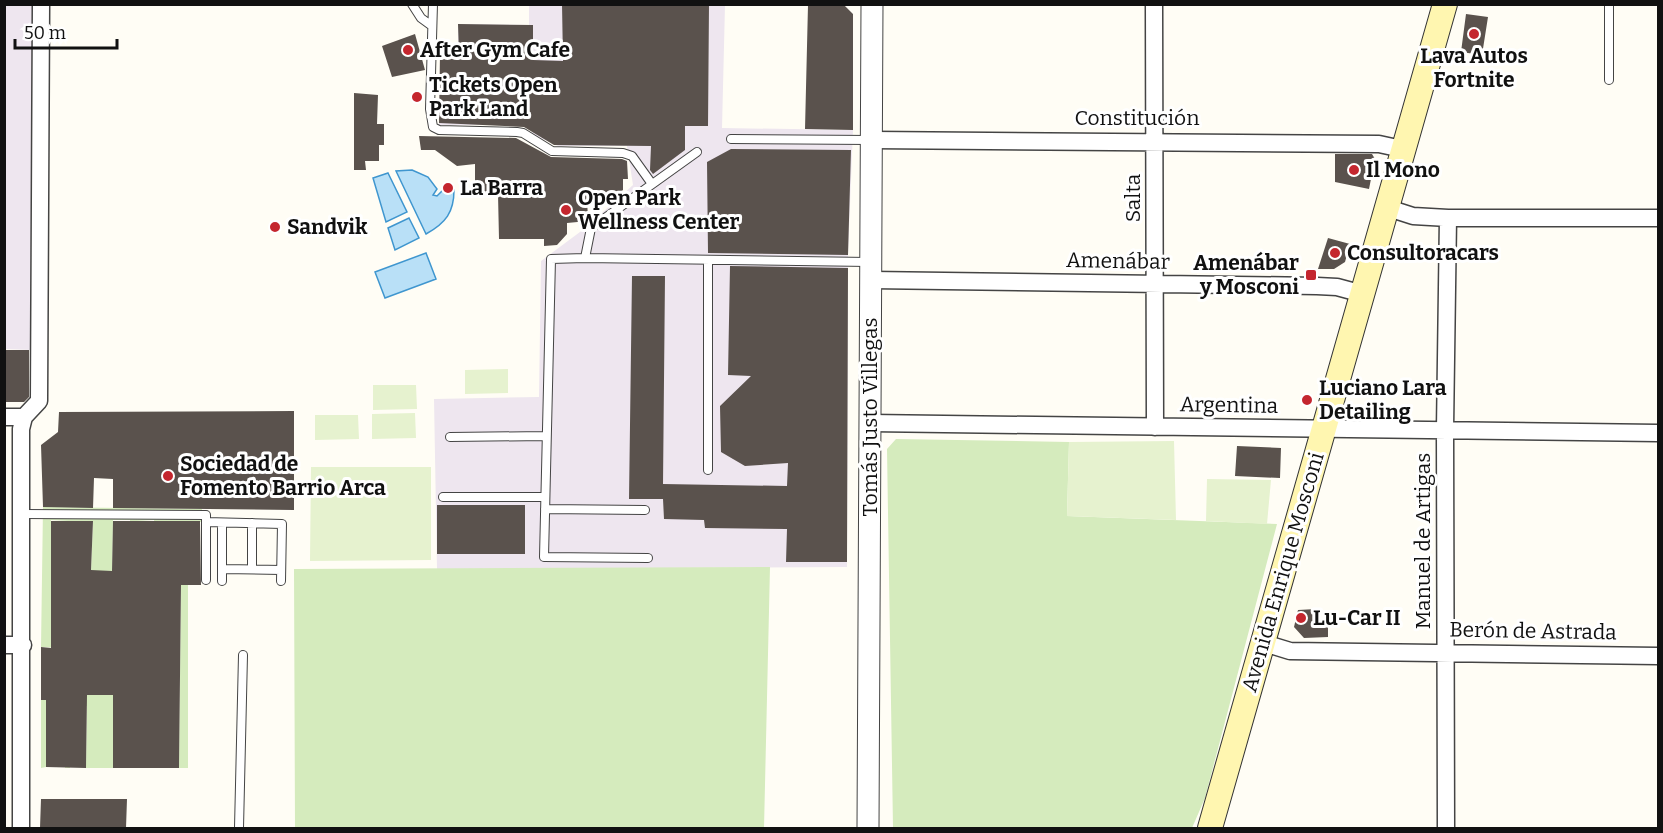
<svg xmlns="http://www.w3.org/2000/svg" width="1663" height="833" viewBox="0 0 1663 833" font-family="Bitter,serif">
	<rect width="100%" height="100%" fill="#fffdf5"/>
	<path fill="#eee6ef" d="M5,5H34L31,350L5,349Z
		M529,5H725L722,128L853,130L848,254L847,567L437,569L434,399L539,397L541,261L584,229L633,185L627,146H558L532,134V125H439L440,54H458V24L529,25Z"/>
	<path fill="#d5ebbd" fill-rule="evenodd" d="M896,439L1069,442L1067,516L1277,524L1205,798L1192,828H893L887,449Z
		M43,507L202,509V522H185L184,585H188V768H179L181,585L177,521H161L160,767L154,768V724H138V768H132L133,724H114L113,768H86L87,706H71L70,768H65V706H46V767L41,768V700L66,699L67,648L41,647ZM51,520L68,521L66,570L51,640ZM113,520H130L129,582H112ZM154,520L153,584L137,583V521ZM76,521L93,522L91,570L75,569ZM108,678V695H71Z
		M770,567L764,828H295L294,569Z"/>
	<path fill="#e6f2cf" d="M508,369V393L465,394V370Z
		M373,385H416L417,409L373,410Z
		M415,413L416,438L372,439V414Z
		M315,415H358L359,439L315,440Z
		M1174,441L1176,520L1067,516L1069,442Z
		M311,467H431V560L310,561Z
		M1207,479L1271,480L1267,524L1206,521Z"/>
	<path fill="#b9e0f7" stroke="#3f96cf" stroke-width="1.5" d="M412,170L428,177L437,189L433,195L437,196L443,190H454C454,212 446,223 426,234L396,171Z
		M388,173L407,212L386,222L373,178Z
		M409,218L419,238L395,250L388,228Z
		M426,253L436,279L385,298L375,272Z"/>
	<path fill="#5a524d" d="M562,4H709L708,126H685V150L653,174L650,170L651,146L554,145L524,127L439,123L440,54H459L458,24L533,25V60L563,61Z
		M808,5H844L853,14V130L805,129Z
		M1466,14L1488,17L1482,55L1461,52Z
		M415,34L425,70L392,77L382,46Z
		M354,93L378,95L377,124H384V145H379V161H365L366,170H354Z
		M419,136L516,138L551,157L622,159L627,161L628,179H623V190L612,198L587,197L588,221L567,223V234L557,245L544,246V239H499L498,194L475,195V164L457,166L435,150H421Z
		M731,149L851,150L848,255L708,253L707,162Z
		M1335,154H1372L1375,159L1369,189L1335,182Z
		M1328,238L1350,244L1345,262L1334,269H1318Z
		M730,266L848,268L847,562H786L787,529L705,528L704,520L664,519L663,499H629L632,276H665L663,484L787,486L788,463L745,466L721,452L720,406L751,376L728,375Z
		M4,350H29V397L24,402H4Z
		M294,411V510L113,508V479L94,478L93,508L43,507L41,445L58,432L59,412Z
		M1237,446L1281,448L1280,478L1235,476Z
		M437,505H525V554H437Z
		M51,521H93L91,570L112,571L113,521H200L201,585H181L179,768H113V695H87L86,768L46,767V700H41V647L51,648Z
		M1316,609L1313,623L1328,622V637L1304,638L1294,627L1298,610Z
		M41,799H127L126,828H40Z"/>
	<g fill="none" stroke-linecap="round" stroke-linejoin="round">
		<g stroke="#444" stroke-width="10">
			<path id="service" d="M412,4L421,18L432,26
				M433,4L430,109L433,127L439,130L517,132L523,133L552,151L623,153L632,156L652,184
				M1609,4V80
				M731,139L871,140
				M585,258L869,262
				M450,437L545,436
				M708,470V260
				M443,497H545
				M545,509L645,510
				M22,514L206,515V580
				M206,522L282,524L281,581
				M222,523V581
				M252,523V569
				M648,558L544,557L551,259L585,258L591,228L697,152
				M222,569L281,570
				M239,828L243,655"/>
		</g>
		<g stroke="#444" stroke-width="19">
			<path id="minor" d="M1154,4L1155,427
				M872,140L1379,144L1402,149
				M1385,207L1413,216L1448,218H1658
				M871,280L1317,286L1337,287L1363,294
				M4,417H24
				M870,423L1658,433
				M1264,643L1290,651L1658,656
				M4,645H23
				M21,828V429L24,417L39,401L41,4
				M1446,828L1445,429L1448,218"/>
		</g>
		<g stroke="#444" stroke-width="23">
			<path id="tertiary" d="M868,828L872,4"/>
		</g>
		<g stroke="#333" stroke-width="26">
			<path id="secondary" d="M1210,828L1445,4"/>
		</g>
		<use href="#service" stroke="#fff" stroke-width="8"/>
		<use href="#minor" stroke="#fff" stroke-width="16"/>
		<use href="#tertiary" stroke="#fff" stroke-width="21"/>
		<use href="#secondary" stroke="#fff6b0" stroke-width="24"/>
	</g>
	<g fill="#c4262e" stroke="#fff" stroke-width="2">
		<circle cx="1474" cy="34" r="6"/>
		<circle cx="408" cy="50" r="6"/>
		<circle cx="417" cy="97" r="6"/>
		<circle cx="1354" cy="170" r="6"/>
		<circle cx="448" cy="188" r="6"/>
		<circle cx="566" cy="210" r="6"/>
		<circle cx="275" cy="227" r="6"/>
		<circle cx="1335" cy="253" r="6"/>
		<rect x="1305" y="269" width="12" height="12" rx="3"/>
		<circle cx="1307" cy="400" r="6"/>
		<circle cx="168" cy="476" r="6"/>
		<circle cx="1301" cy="618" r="6"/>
	</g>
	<g text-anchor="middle" stroke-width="6" stroke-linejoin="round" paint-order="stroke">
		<g font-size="21" font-weight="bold" fill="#111" stroke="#fff" text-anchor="start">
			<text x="420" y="57">After Gym Cafe</text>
			<text x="1474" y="63" text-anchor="middle">Lava Autos<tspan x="1474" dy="24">Fortnite</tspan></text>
			<text x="429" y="92">Tickets Open<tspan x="429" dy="24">Park Land</tspan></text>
			<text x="1366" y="177">Il Mono</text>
			<text x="460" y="195">La Barra</text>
			<text x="578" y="205">Open Park<tspan x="578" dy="24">Wellness Center</tspan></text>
			<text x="287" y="234">Sandvik</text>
			<text x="1347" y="260">Consultoracars</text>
			<text x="1299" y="270" text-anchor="end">Amenábar<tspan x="1299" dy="24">y Mosconi</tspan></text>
			<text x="1319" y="395">Luciano Lara<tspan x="1319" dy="24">Detailing</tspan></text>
			<text x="180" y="471">Sociedad de<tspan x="180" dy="24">Fomento Barrio Arca</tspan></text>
			<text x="1313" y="625">Lu-Car II</text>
		</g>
		<g font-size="21" fill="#111" stroke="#fff">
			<text x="1137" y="125">Constitución</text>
			<text transform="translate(1133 198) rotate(-90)" y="7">Salta</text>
			<text transform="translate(1118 261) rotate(1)" y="7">Amenábar</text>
			<text transform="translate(1229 405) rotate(1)" y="7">Argentina</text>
			<text transform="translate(870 417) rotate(-90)" y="7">Tomás Justo Villegas</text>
			<text transform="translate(1423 541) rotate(-90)" y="7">Manuel de Artigas</text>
			<text transform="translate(1283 572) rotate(-74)" y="7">Avenida Enrique Mosconi</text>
			<text transform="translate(1533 631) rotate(1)" y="7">Berón de Astrada</text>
		</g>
	</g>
	<rect width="1663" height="833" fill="none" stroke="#111111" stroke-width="12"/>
	<path d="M15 39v9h102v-9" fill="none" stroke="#111111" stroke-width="3"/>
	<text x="24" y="39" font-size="18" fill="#111111" stroke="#ffffff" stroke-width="4.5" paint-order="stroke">50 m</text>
</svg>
